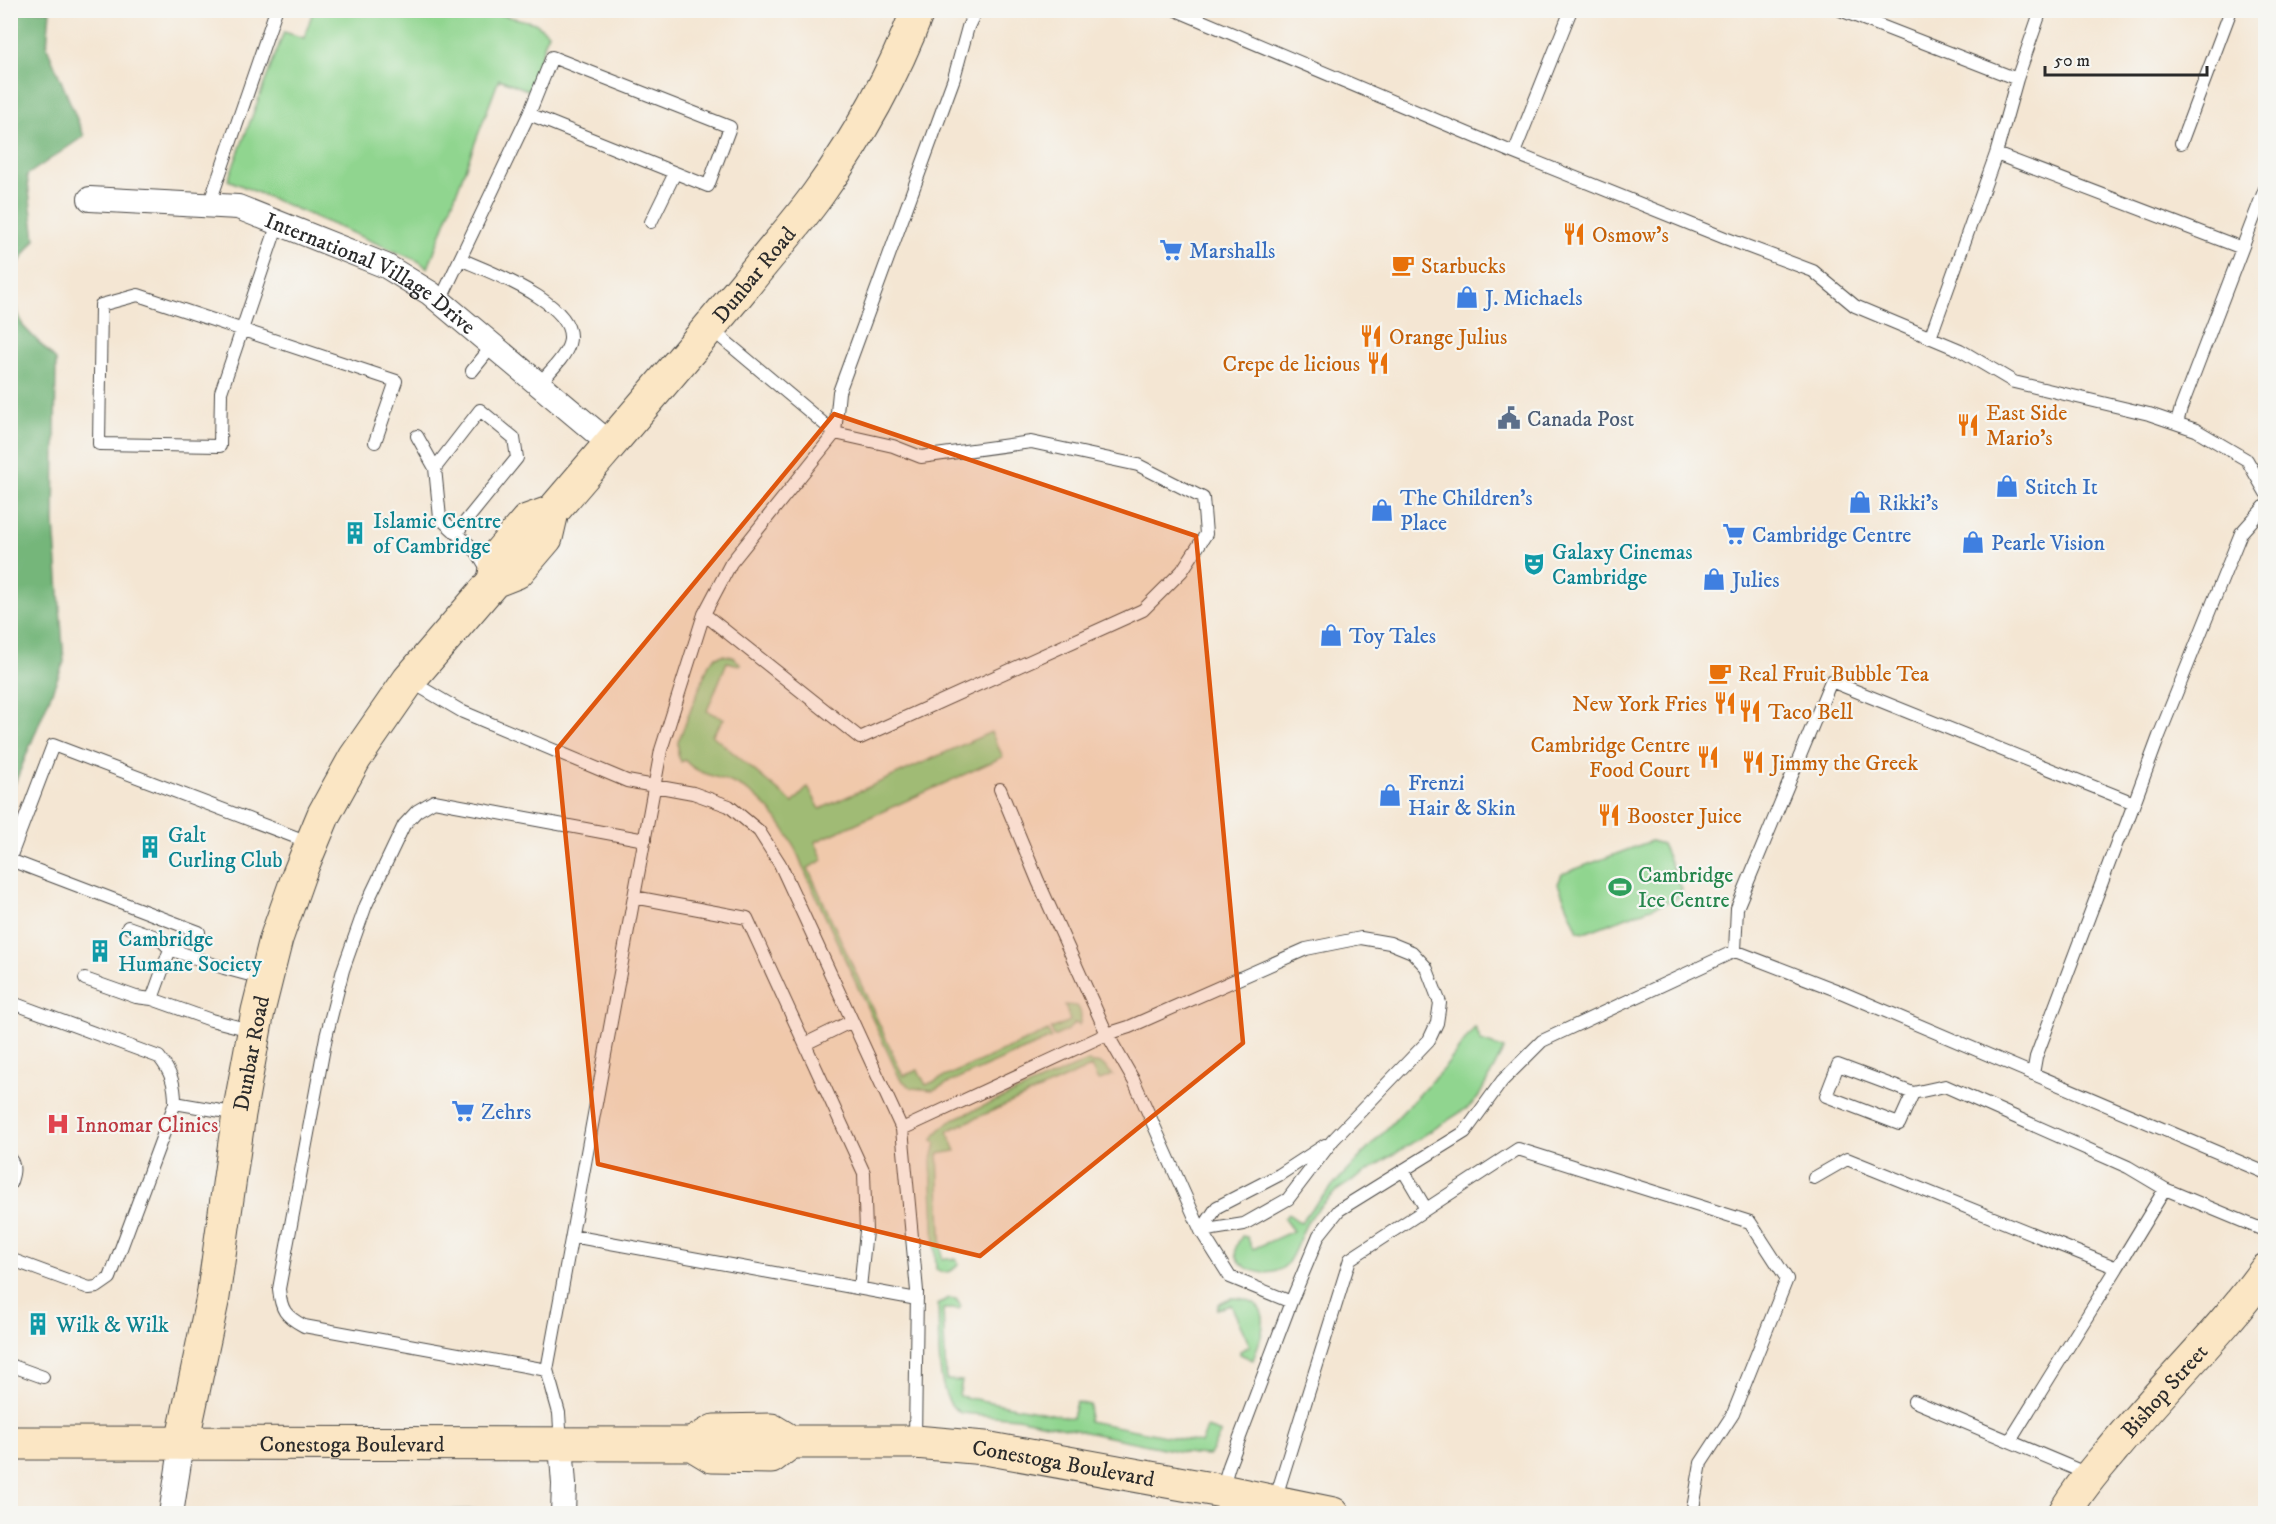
<svg xmlns="http://www.w3.org/2000/svg" width="2276" height="1524" viewBox="0 0 2276 1524" font-family="'IM FELL DW Pica',serif">
	<rect width="100%" height="100%" fill="#f6f6f2"/>
	<filter id="ink" filterUnits="userSpaceOnUse"><feTurbulence type="fractalNoise" baseFrequency=".0167" numOctaves="2"/><feDisplacementMap in="SourceGraphic" scale="12" xChannelSelector="R" yChannelSelector="G"/><feConvolveMatrix kernelMatrix="1 2 1 2 8 2 1 2 1" color-interpolation-filters="sRGB"/></filter>
	<filter id="wash" filterUnits="userSpaceOnUse"><feTurbulence type="fractalNoise" baseFrequency=".008" numOctaves="4" result="noise"/><feDisplacementMap in="SourceGraphic" scale="24" xChannelSelector="R" yChannelSelector="G"/><feGaussianBlur stdDeviation="1.35" result="paint"/><feColorMatrix in="noise" values="0 0 0 0 0 0 0 0 0 0 0 0 0 0 0 0 0 1.4 0 .05"/><feComposite in="paint" operator="in"/></filter>
	<g filter="url(#wash)">
		<rect width="100%" height="100%" fill="#f4e6d3"/>
		<path fill="#90d58f" stroke="#5e805d" stroke-width="1.5" d="M313,11H485L535,23L548,33L530,91L499,79L428,268L418,261L228,180L284,32L304,38Z
			M723,655L733,657L741,664L739,665L727,662L707,711L724,719L712,735L793,803L808,787L820,809L991,732L1003,757L815,842L823,860L808,868L903,1076L918,1070L926,1085L1048,1031L1051,1038L933,1090L912,1088L900,1079L804,870C792,836 769,799 735,784C718,776 696,775 685,760L681,762L678,755V742L709,664L716,657Z
			M1651,841L1662,844L1682,889L1678,898L1587,932L1578,931L1558,884L1562,874Z
			M1065,1005L1077,1006C1082,1012 1082,1018 1079,1025L1075,1023L1068,1030L1054,1037L1051,1029L1070,1021Z
			M1475,1027L1481,1041L1504,1049L1478,1098L1469,1107L1339,1189C1327,1199 1316,1209 1307,1223C1300,1235 1295,1255 1286,1265C1273,1278 1245,1274 1237,1257C1233,1249 1238,1242 1242,1236L1247,1237L1253,1249L1293,1231L1284,1219L1288,1214L1301,1223L1310,1210L1446,1066Z
			M1086,1062L1102,1064L1113,1075L1098,1081L1091,1067L947,1131L956,1151L938,1154L942,1259H957L958,1264C953,1272 945,1275 936,1269L931,1163L936,1143L932,1140L940,1129L956,1118Z
			M948,1298L956,1299L961,1306L959,1309H943L946,1380L962,1381L959,1396L1072,1418L1076,1402L1090,1405L1088,1421L1201,1443L1207,1428L1221,1433L1209,1455L1192,1454L1017,1418L961,1413C933,1401 940,1332 938,1304Z
			M1232,1298C1277,1298 1263,1333 1253,1360L1240,1354V1351L1250,1346L1231,1305L1217,1309L1219,1304Z"/>
		<path fill="#74b67a" stroke="#507052" stroke-width="1.5" d="M11,10L50,11L47,47L84,136L27,175L35,239L11,274Z
			M11,295L23,326L56,360L54,523L64,662L11,793Z"/>
		<path fill="#5fbcdd" stroke="#457484" stroke-width="1.5" d="M492,1510L494,1513H250L252,1512Z"/>
	</g>
	<g filter="url(#ink)">
		<g fill="none" stroke-linecap="round" stroke-linejoin="round">
			<g stroke="#494744" stroke-width="14">
				<path id="lane" d="M1176,10L1514,153L1725,238L1813,271L1855,306L1960,350L2014,382L2149,414L2196,430L2247,460L2266,493
					M1840,10L2017,79
					M2181,143L2231,10
					M1514,153L1571,10
					M1996,154L2242,248
					M209,205L276,10
					M651,222L675,173
					M278,223L221,392L220,446L99,444L101,305L138,295L396,381L375,442
					M460,259C487,271 581,304 569,344C565,358 548,373 539,384
					M440,301L529,114L708,186L730,127L552,57L529,114
					M1930,338L1996,154L2017,79L2041,10
					M472,371L493,345
					M2177,423L2181,408L2266,186
					M417,436L435,468L440,518L477,552L489,572
					M435,468L480,410L514,438L517,458L457,532
					M704,614L860,738L1143,610L1182,571L1206,534L1203,498L1138,465L1031,442L921,457L893,446L835,433L711,329
					M410,681L463,712L627,781L693,793L729,806L759,831L780,864L902,1129L917,1291L915,1440
					M1000,789L1038,881L1107,1034L1134,1081L1201,1231L1230,1277L1291,1302
					M10,858L53,745L311,843
					M10,860L199,932
					M634,897L747,918L864,1173L866,1231L860,1288
					M128,927L159,938L170,949
					M1735,951L1737,908L1831,681L2134,803
					M85,979L136,997L152,999
					M10,1002L159,1057C171,1072 175,1084 175,1103L110,1278L97,1287L89,1288L10,1259
					M254,1031L211,1020L152,999L170,949L224,968L265,979
					M805,1044L852,1021
					M2033,1074L2036,1057L2119,837L2123,833L2159,736L2241,533L2266,505
					M1913,1093L1899,1124L1826,1096L1838,1065L1913,1093L1945,1086L2128,1167L2165,1189L2266,1231
					M175,1103L238,1114
					M902,1129L1107,1034L1129,1027L1306,949L1361,938L1390,943L1412,952L1426,967L1440,1003L1437,1023L1429,1040L1333,1140L1288,1199L1244,1224L1201,1231
					M10,1159C16,1166 13,1176 10,1184
					M1403,1170L1426,1209
					M1814,1178L1847,1159L2117,1268L2010,1441
					M1201,1231L1217,1207L1279,1175L1325,1145
					M572,1236L917,1299
					M2117,1268L2165,1189
					M10,1365L43,1377
					M547,1370L304,1326C285,1316 281,1310 279,1289L326,1037L343,970L366,905L404,825L417,811L434,801L645,840
					M1914,1401L2090,1475
					M561,1444L559,1413L547,1370L661,750L704,614L731,563L835,433L839,392L954,78L968,27L976,10
					M1222,1489L1229,1466L1291,1302L1319,1235L1339,1210L1465,1132L1502,1081L1542,1041L1735,951L1836,990L2266,1173
					M1275,1500L1350,1259L1518,1149L1750,1222L1787,1279L1733,1414L1701,1463L1692,1514"/>
			</g>
			<g stroke="#494744" stroke-width="26">
				<g id="street">
					<path id="s1" d="M90,199L238,207L386,266L430,293L610,444"/>
					<path d="M561,1444L564,1484L563,1514"/>
					<path d="M171,1514L182,1443"/>
				</g>
			</g>
			<g stroke="#494744" stroke-width="35">
				<g id="secondary">
					<path d="M494,581L498,555L515,535L527,521L552,512"/>
					<path id="s2" d="M10,1443L692,1444L712,1456L771,1457L791,1442"/>
					<path id="s3" d="M182,1443L213,1297L239,1114L258,1011L276,939L299,874L324,814L355,758L409,680L494,581L517,572L546,538L552,512C616,437 681,362 744,286C768,255 795,226 818,194C859,137 893,76 918,10"/>
					<path id="s4" d="M692,1444L714,1431L771,1430L791,1442H915L985,1448L1222,1491L1333,1514"/>
					<path id="s5" d="M2064,1514C2077,1491 2094,1471 2111,1451C2161,1389 2219,1335 2266,1270"/>
				</g>
			</g>
			<use href="#lane" stroke="#fff" stroke-width="12"/>
			<use href="#street" stroke="#fff" stroke-width="24"/>
			<use href="#secondary" stroke="#fbe6c4" stroke-width="33"/>
		</g>
	</g>
	<path fill="#df570e" fill-opacity="0.2" stroke="#df570e" stroke-width="4.5" stroke-linejoin="round" d="M834,414L1196,536L1243,1043L980,1256L598,1164L557,749Z"/>
	<defs>
		<g id="restaurant-bare" transform="scale(1.8)"><path d="M-5-6h1v4h1v-4h1v4h1v-4h1v5L-1.5 .5V6h-2V.5L-5-1ZM5-6V6H3V1.5H1.5Q1.5-4 5-6Z" fill="#e8710a" stroke="#f6f6f2" stroke-width="2.5" paint-order="stroke"/></g>
		<g id="supermarket-bare" transform="scale(1.8)"><path d="M-6-5.5h2.5l.6 2H6L4.5 2H-2.5L-4.4-4H-6ZM-1.5 3.2a1.3 1.3 0 1 0 .1 0ZM3 3.2a1.3 1.3 0 1 0 .1 0Z" fill="#3f7fe0" stroke="#f6f6f2" stroke-width="2.5" paint-order="stroke"/></g>
		<g id="cafe-bare" transform="scale(1.8)"><path d="M-5.5-4.5H6V0H3Q3 3.5 0 3.5H-2.5Q-5.5 3.5-5.5 0ZM3-3.2v2h1.7v-2ZM-6 4.5H4V6H-6Z" fill="#e8710a" stroke="#f6f6f2" stroke-width="2.5" paint-order="stroke"/></g>
		<g id="shop-bare" transform="scale(1.8)"><path d="M-5-2.5h2.3a2.7 3.5 0 0 1 5.4 0H5L5.5 6h-11ZM-1.5-2.5h3a1.5 2.3 0 0 0-3 0Z" fill="#3f7fe0" stroke="#f6f6f2" stroke-width="2.5" paint-order="stroke"/></g>
		<g id="civic-bare" transform="scale(1.8)"><path d="M-.6-6.5H3V-4.5H.6V-3L4-1V1h2V6H-6V1h2V-1L-.6-3ZM-1.2 2.5V6h2.4V2.5Z" fill="#5c6f8a" stroke="#f6f6f2" stroke-width="2.5" paint-order="stroke"/></g>
		<g id="building-bare" transform="scale(1.8)"><path d="M-4-6H4V6H1V3H-1V6H-4ZM-2.5-4.3h1.7v1.8h-1.7ZM.8-4.3h1.7v1.8H.8ZM-2.5-1h1.7V.8h-1.7ZM.8-1h1.7V.8H.8Z" fill="#0f9aa8" stroke="#f6f6f2" stroke-width="2.5" paint-order="stroke"/></g>
		<g id="theatre-bare" transform="scale(1.8)"><path d="M-5-5.5Q0-4 5-5.5V0Q5 5 0 6Q-5 5-5 0ZM-3.3-2.5H-1v1.5H-3.3ZM1-2.5H3.3v1.5H1ZM-2.8 1Q0 5.5 2.8 1Z" fill="#0f9aa8" stroke="#f6f6f2" stroke-width="2.5" paint-order="stroke"/></g>
		<g id="stadium-bare" transform="scale(1.8)"><path d="M0-5a6.5 5 0 1 0 0 10a6.5 5 0 1 0 0-10ZM-3.5-1.8h7v3.6h-7Z" fill="#2e9e5b" stroke="#f6f6f2" stroke-width="2.5" paint-order="stroke"/></g>
		<g id="hospital-bare" transform="scale(1.8)"><path d="M-5-5h3v3.5h4V-5h3V5h-3V1.5h-4V5h-3Z" fill="#e0444e" stroke="#f6f6f2" stroke-width="2.5" paint-order="stroke"/></g>
	</defs>
	<g fill-rule="evenodd">
		<use href="#restaurant-bare" x="1574" y="234"/>
		<use href="#supermarket-bare" x="1171" y="250"/>
		<use href="#cafe-bare" x="1403" y="265"/>
		<use href="#shop-bare" x="1467" y="297"/>
		<use href="#restaurant-bare" x="1371" y="336"/>
		<use href="#restaurant-bare" x="1378" y="363"/>
		<use href="#civic-bare" x="1509" y="418"/>
		<use href="#restaurant-bare" x="1968" y="425"/>
		<use href="#shop-bare" x="2007" y="486"/>
		<use href="#shop-bare" x="1860" y="502"/>
		<use href="#shop-bare" x="1382" y="510"/>
		<use href="#building-bare" x="355" y="533"/>
		<use href="#supermarket-bare" x="1734" y="534"/>
		<use href="#shop-bare" x="1973" y="542"/>
		<use href="#theatre-bare" x="1534" y="564"/>
		<use href="#shop-bare" x="1714" y="579"/>
		<use href="#shop-bare" x="1331" y="635"/>
		<use href="#cafe-bare" x="1720" y="673"/>
		<use href="#restaurant-bare" x="1725" y="703"/>
		<use href="#restaurant-bare" x="1750" y="711"/>
		<use href="#restaurant-bare" x="1708" y="757"/>
		<use href="#restaurant-bare" x="1753" y="762"/>
		<use href="#shop-bare" x="1390" y="795"/>
		<use href="#restaurant-bare" x="1609" y="815"/>
		<use href="#building-bare" x="150" y="847"/>
		<use href="#stadium-bare" x="1620" y="887"/>
		<use href="#building-bare" x="100" y="951"/>
		<use href="#supermarket-bare" x="463" y="1111"/>
		<use href="#hospital-bare" x="58" y="1124"/>
		<use href="#building-bare" x="38" y="1324"/>
	</g>
	<g text-anchor="middle" stroke-width="4.5" stroke-linejoin="round" paint-order="stroke">
		<g font-size="22" fill="#c56008" stroke="#f6f6f2" text-anchor="start">
			<text x="1592" y="242">Osmow's</text>
			<text x="1421" y="273">Starbucks</text>
			<text x="1389" y="344">Orange Julius</text>
			<text x="1360" y="371" text-anchor="end">Crepe de licious</text>
			<text x="1986" y="420">East Side<tspan x="1986" dy="25">Mario's</tspan></text>
			<text x="1738" y="681">Real Fruit Bubble Tea</text>
			<text x="1707" y="711" text-anchor="end">New York Fries</text>
			<text x="1768" y="719">Taco Bell</text>
			<text x="1690" y="752" text-anchor="end">Cambridge Centre<tspan x="1690" dy="25">Food Court</tspan></text>
			<text x="1771" y="770">Jimmy the Greek</text>
			<text x="1627" y="823">Booster Juice</text>
		</g>
		<g font-size="22" fill="#366cbe" stroke="#f6f6f2" text-anchor="start">
			<text x="1189" y="258">Marshalls</text>
			<text x="1485" y="305">J. Michaels</text>
			<text x="2025" y="494">Stitch It</text>
			<text x="1400" y="505">The Children's<tspan x="1400" dy="25">Place</tspan></text>
			<text x="1878" y="510">Rikki's</text>
			<text x="1752" y="542">Cambridge Centre</text>
			<text x="1991" y="550">Pearle Vision</text>
			<text x="1732" y="587">Julies</text>
			<text x="1349" y="643">Toy Tales</text>
			<text x="1408" y="790">Frenzi<tspan x="1408" dy="25">Hair &amp; Skin</tspan></text>
			<text x="481" y="1119">Zehrs</text>
		</g>
		<g font-size="22" fill="#2b2b2b" stroke="#f6f6f2">
			<text dy="8" stroke="none"><textPath href="#s3" startOffset="1344">Dunbar Road</textPath></text>
			<text dy="8" stroke="none"><textPath href="#s1" startOffset="297">International Village Drive</textPath></text>
			<text dy="8" stroke="none"><textPath href="#s3" startOffset="396">Dunbar Road</textPath></text>
			<text dy="8" stroke="none"><textPath href="#s5" startOffset="159">Bishop Street</textPath></text>
			<text dy="8" stroke="none"><textPath href="#s2" startOffset="342">Conestoga Boulevard</textPath></text>
			<text dy="8" stroke="none"><textPath href="#s4" startOffset="380">Conestoga Boulevard</textPath></text>
		</g>
		<g font-size="22" fill="#4e5e75" stroke="#f6f6f2" text-anchor="start">
			<text x="1527" y="426">Canada Post</text>
		</g>
		<g font-size="22" fill="#0d838f" stroke="#f6f6f2" text-anchor="start">
			<text x="373" y="528">Islamic Centre<tspan x="373" dy="25">of Cambridge</tspan></text>
			<text x="1552" y="559">Galaxy Cinemas<tspan x="1552" dy="25">Cambridge</tspan></text>
			<text x="168" y="842">Galt<tspan x="168" dy="25">Curling Club</tspan></text>
			<text x="118" y="946">Cambridge<tspan x="118" dy="25">Humane Society</tspan></text>
			<text x="56" y="1332">Wilk &amp; Wilk</text>
		</g>
		<g font-size="22" fill="#27864d" stroke="#f6f6f2" text-anchor="start">
			<text x="1638" y="882">Cambridge<tspan x="1638" dy="25">Ice Centre</tspan></text>
		</g>
		<g font-size="22" fill="#be3a42" stroke="#f6f6f2" text-anchor="start">
			<text x="76" y="1132">Innomar Clinics</text>
		</g>
	</g>
	<rect width="2276" height="1524" fill="none" stroke="#f6f6f2" stroke-width="36"/>
	<path d="M2045 66v9h162v-9" fill="none" stroke="#2b2b2b" stroke-width="3"/>
	<text x="2054" y="66" font-size="18" fill="#2b2b2b" stroke="#f6f6f2" stroke-width="4.5" paint-order="stroke">50 m</text>
</svg>
